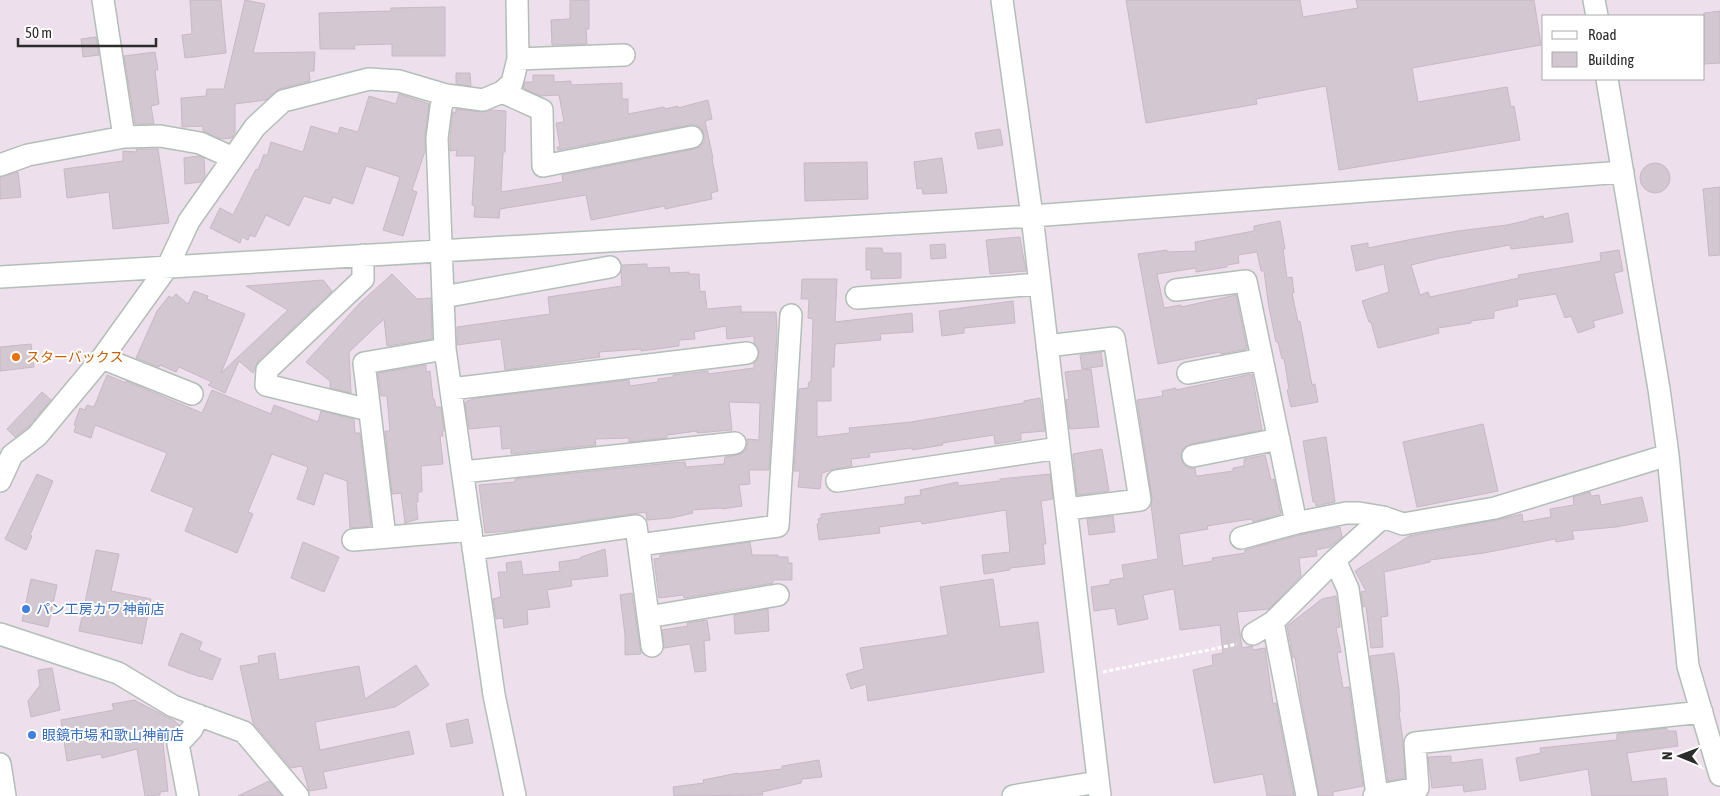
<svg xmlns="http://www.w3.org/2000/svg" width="1720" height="796" viewBox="0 0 1720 796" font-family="'Asap Condensed','Noto Sans JP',sans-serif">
	<rect width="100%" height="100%" fill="#eedfec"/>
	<path fill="#d3c7d1" stroke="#c9b8c6" d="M190,0H221L226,53L185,58L182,35L192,34Z
		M245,0L265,4L253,53L315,52L314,71H309L310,81L279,89L266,100L235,104V133L232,138L221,139L203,131V126L182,127L181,98L206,96L207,89H224Z
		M570,0H589V29H586L587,44L552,45L551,20L570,19Z
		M1126,0H1300L1303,17L1358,8L1356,0H1534L1541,45L1412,68L1418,102L1507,87L1511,107L1514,106L1520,140L1339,170L1326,86L1256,99L1257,104L1146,123Z
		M445,7V56H392V44L354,45L355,49H320L319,13L391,11V8Z
		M1720,11V63L1704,64V13Z
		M96,37L99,55L83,57L81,39Z
		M155,52L158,70H155L159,104L151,106L154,124H135L124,56Z
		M456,73H470L471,86L456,84Z
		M533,75H554V82L571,81V85L622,83V99H628V114L664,107L665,109L678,106V108L708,100L712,119L705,121L713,158H712L718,191L711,193L712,199L665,209V206L591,220L586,195L500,209L499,218L474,217L475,206L472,205L475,156H456L457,150L450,151V139L453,112L456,113V109L481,112L491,110L506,111L505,152H503L501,192L563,182L562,175L694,149L700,147L704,142V135L702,129L696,125H690L558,150L557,147H560L556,123L564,122L559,95L540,96L523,88L525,82H533Z
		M399,94L429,104L425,136V151L412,190L417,192L403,236L383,230L400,177L366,166L353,204L333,197L330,204L304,196L289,226L266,215L255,237L250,235L248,240L242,237L240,243L210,228L220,208L233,215L256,169L258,170L264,154L267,156L271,142L303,152L311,126L338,134L340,127L358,132L369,96L396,104Z
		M1000,129L1003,145L978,149L975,133Z
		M136,149H158L169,223L113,229L109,192L67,198L64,169L123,161V151L137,152Z
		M198,156L204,158L205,176L201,182L185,184L184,158Z
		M942,158L947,193L923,194L922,188L917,189L914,162Z
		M867,162L868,199L805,201L804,163Z
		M1640 178a15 15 0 1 1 30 0a15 15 0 1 1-30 0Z
		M18,172L21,197L0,199V177Z
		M1720,187V255L1709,256L1703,189Z
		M1568,213L1573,242L1511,249L1510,245L1440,258L1411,265L1420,295L1428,292L1430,297L1519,278L1518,275L1601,261L1600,253L1619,250L1623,271L1614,273L1623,313L1593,321L1595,327L1578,333L1571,316L1565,318L1556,294L1517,300L1518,306L1494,311V318L1471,321V323L1438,328L1439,333L1378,348L1371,322H1369L1362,301L1389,292L1384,264L1356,271L1351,246L1368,243V248L1413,239L1458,231L1507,225L1529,220V219L1543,216L1544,219Z
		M1280,221L1285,249H1283L1287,278L1292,277L1294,293H1292L1298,322L1300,321L1312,385L1315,384L1318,402L1291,407L1287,390L1289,389L1284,358L1282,359L1278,342H1276L1269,308L1264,271H1261L1257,252L1238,255L1239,263L1227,265V267L1196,272V268L1157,274L1164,308L1181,305V307L1236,295L1247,349L1221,354L1220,352L1158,364L1138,254L1167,250V252L1196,251L1195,242L1254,231V226Z
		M1020,237L1026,271L990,274L986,240Z
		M945,244L946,258L931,259L930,245Z
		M866,248H882L883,253H901V278L871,279V270H866Z
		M647,264V268L669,267L670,273L689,272V274H699L700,292L705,291L707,309L741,306V312H776L777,332L769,470H749L750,484L739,485L742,506L722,509L721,508L692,510L693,513L671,518L647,520L646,512L521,530L485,533L479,485L515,482V479L670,463L685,462L686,467L724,464L725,457L736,455L743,453L747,448V439L759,440L760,403L729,402L732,430L697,433V431L667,435V438L629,442V438L595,439L596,445L511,454V448L502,449L500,426L469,429L465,403L467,401L477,398L629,380L630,386L658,382V379L673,377V375L708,371V374L754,368V363L758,358L759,352L754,343V336L727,339L726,326L694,332L695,339L679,340V346L641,351V349L599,352L600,357L505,370L501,339L457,345V327L550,314L548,297L622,286L621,273L622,265Z
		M392,274L417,299L431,298L432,339L387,346L384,319L349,352L351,393L330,388V381L306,362L360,303Z
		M802,279H837L835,322L912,313L913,332L880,334L881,340L835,344L834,367H831V401H817V437L850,433L849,428L911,422L1024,403V401L1040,398L1045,431L1021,433V440L995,444L994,435L942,443L943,445L912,450V448L869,453L870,457L851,459L852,466L835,469L822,473L820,489L798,487L800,471H794L799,389L808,388L809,382H811L812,351L813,319L808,318L809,299H801Z
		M323,280L332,291L258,361L253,373L239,361L225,393L208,385L212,382L179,367L176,372L160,365L159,367L136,358L157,311L169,296L172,298L176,294L188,304L194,291L208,296L207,299L245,314L221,373L288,310L246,286Z
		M1013,301L1015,323L964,328V333L942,336L939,311Z
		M31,344L34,367L0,371V347Z
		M1101,352L1103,366L1082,369L1080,355Z
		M426,365V372L430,371L433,399H434L436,407H441L444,431H442L443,436H440L443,464L421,466L422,492H418V502H416L418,519L405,523L401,493L392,494L385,431H390L387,396H381L378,373Z
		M1091,369L1099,427L1070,429L1066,400L1069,399L1065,372Z
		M1252,374L1262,430L1191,444L1184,447L1181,452V458L1184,465L1189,468H1195L1196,476H1198L1233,471V468L1244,466V459L1265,455L1271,480L1274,479L1281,514L1253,522L1252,519L1238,521L1207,526L1208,529L1179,534L1183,566L1213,561L1212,558L1245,553V550L1299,535L1340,527L1342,537L1330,547L1316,550L1317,556L1299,558L1301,576L1269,609L1237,612L1242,648L1252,646L1253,650L1265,648L1273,704L1276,703L1294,796H1267L1263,774L1214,783L1193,670L1213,665L1212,655L1223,653L1220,625L1180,630L1174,589L1143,595L1148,619L1118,625L1115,608L1094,611L1091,587L1110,584V580L1124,578L1122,565L1158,559L1151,505L1152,498L1137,400L1163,396L1162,391L1176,388V390Z
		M107,375L126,383V381L202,413L212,390L271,414L274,405L318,422L321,411L354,419L355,433H360L371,526L350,528L347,481L324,473L314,505L297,499L308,467L272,454L248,512L253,514L237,553L185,531L194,508L151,491L167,453L95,425L91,438L74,432L76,426L74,425L80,408L85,410L87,405L94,407Z
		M42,392L51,400L28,427L15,437L7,429Z
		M1483,424L1498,491L1417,507L1403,442Z
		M1326,437L1335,502L1316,506L1315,502H1313L1303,441Z
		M1102,449L1109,491L1077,495L1073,454Z
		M37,474L53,481L30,535L32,536L26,550L5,539Z
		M1050,474L1053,499L1041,501L1046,544H1043L1045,564L1010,568V570L984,574L982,555L1010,552L1006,510L922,524L921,521L879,527L880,533L819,540L817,524L819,523L818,519L821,518V514L905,504V497L921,495L920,490L958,482V486L1000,481V479Z
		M1590,492L1591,496L1599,495L1601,505L1642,497L1648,521L1616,527L1572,531L1574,539L1556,542L1555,539L1484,553L1430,560V562L1384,572L1388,616L1381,617L1383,647L1371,648L1366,606L1363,607L1361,592L1366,591L1355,571L1409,536L1497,520L1522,514L1523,522L1551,517L1550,509L1574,505L1573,497Z
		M1113,516L1115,532L1089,535L1087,519Z
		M303,542L339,557L324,592L291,578Z
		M750,542L752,555H778V557H788V563H792V580H773V583L684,598L683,595L659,598L654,559L660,558V555Z
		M605,549L608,576L571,580L572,586L547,590L550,607L527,610L528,624L504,628L503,618L496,619L493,599L501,597L498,572H507L506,563L521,561L523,575L560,571L559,562L580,559L581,557Z
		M96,550L119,554L111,591L151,599L142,644L79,631Z
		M31,579L57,585L48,627L22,621Z
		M993,579L1000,627L1038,622L1044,672L868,701L866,684L851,689L846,674L864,669L860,648L948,635L940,587Z
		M632,593L641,654L625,655V635L620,595Z
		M1336,596L1340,627L1336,628L1341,652L1337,653L1343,688L1349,687L1363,786L1333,792V796H1319L1301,698L1295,657L1293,658L1290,645H1292L1290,642L1287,626L1322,599Z
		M768,609L769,631L735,634L734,615Z
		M707,620L710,640L704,641L706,671L695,672L690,644L664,648L662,630L688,626L687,623Z
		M181,633L202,642L199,650L221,659L212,680L201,676V677L189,673L168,665Z
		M275,653L279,680L359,666L365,699L416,665L429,685L395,707L315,722L320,750L409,731L414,754L323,772L327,788L309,791L302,766L291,768L253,723L240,666L259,663L258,656Z
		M1394,653L1399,690L1400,712H1399L1403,741L1405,778L1388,781L1370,656Z
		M52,668L60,710L31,717L28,701L40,685L38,670Z
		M134,700L175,721L179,725L166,741L163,743L168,791L160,792V795L145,796L137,749L102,758L101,754L67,761L61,720L114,710L112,704Z
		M468,719L473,743L451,747L446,724Z
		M1667,728V731H1676L1678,746L1627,753L1632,782L1666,778L1668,796H1592L1588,769L1520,781L1516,758L1541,753L1540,748L1617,740V734Z
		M1451,756V763L1482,759L1486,789L1464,792L1463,785L1432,788L1428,757Z
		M819,760L822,777L802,779L801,783L762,792L763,795L674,796L673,787L704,783L703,780L738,773V774L782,769V766Z
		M269,781L282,796H238Z"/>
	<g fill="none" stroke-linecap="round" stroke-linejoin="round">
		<g stroke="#b2bfb7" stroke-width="24">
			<path id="minor" d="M103,0L124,137
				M1002,0L1032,216L1100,796
				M1594,0L1597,16
				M518,59L624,55
				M1607,79L1659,389L1668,455L1688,666L1720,775
				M502,92L542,110L543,166L692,137
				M446,95L441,107L437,138L445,349L494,695L515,796
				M0,165L28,155L124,137L160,136L200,143L233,158
				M363,255V279L267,370L266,385L369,410
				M0,277L1032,216L1623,172
				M1176,290L1246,281L1296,523
				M443,297L610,267
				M857,298L1040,284
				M1047,346L1114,338L1140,500L1067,509
				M102,358L192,394
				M1188,373L1262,359
				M451,389L747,353
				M1193,456L1279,439
				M463,472L735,443
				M0,481L12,455L37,436L102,358L168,266L189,221L255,127L283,101L369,79L399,81L446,95L483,100L502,92L512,83L518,59L517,0
				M837,481L1059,448
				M385,537L364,363L445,349
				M1241,538L1296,523L1346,513H1359L1383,517L1403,524L1495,508L1668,455
				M353,540L471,530
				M639,545L778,526L791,315
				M473,549L636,526L652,646
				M1335,560L1348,589L1377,795
				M648,617L778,595
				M1273,622L1307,796
				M0,634L118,673L173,706L244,732L298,796
				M1253,634L1273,622L1335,560L1383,517
				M0,764L5,796
				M188,796L178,744L192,729L198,715
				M1013,796L1098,782
				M1374,796L1418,788L1415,743L1702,712"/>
		</g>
		<path stroke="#fff" stroke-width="3" stroke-dasharray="4 2.5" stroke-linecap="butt" d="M1103,672L1237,644"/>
		<use href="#minor" stroke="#fff" stroke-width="21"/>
	</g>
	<circle fill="#e8710a" stroke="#fff" stroke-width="2" cx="16" cy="357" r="5"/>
	<g fill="#3f7fe0" stroke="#fff" stroke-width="2">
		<circle cx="26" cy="609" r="5"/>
		<circle cx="32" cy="735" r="5"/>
	</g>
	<g text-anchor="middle" stroke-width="4" stroke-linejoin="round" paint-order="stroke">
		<g font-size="14" fill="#c56008" stroke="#fff" text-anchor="start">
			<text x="26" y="362">スターバックス</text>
		</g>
		<g font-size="14" fill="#366cbe" stroke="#fff" text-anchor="start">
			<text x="36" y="614">パン工房カワ 神前店</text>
			<text x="42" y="740">眼鏡市場 和歌山神前店</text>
		</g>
	</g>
	<rect x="1542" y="15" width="162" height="65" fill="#ffffff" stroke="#ababab"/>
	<rect x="1552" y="31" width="25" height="8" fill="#ffffff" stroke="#ababab"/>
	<text x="1588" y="40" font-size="15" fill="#2c2c2c">Road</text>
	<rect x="1552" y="52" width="25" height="15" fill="#d3c7d1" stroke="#ababab"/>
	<text x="1588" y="65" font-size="15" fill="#2c2c2c">Building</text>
	<g transform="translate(1680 756) rotate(271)" stroke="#ffffff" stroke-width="4" paint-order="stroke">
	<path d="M0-4L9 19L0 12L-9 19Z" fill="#2c2c2c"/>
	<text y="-8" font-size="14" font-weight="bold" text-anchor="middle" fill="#2c2c2c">N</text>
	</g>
	<path d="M18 38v8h138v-8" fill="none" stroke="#2c2c2c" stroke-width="2.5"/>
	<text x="25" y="38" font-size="15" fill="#2c2c2c" stroke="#ffffff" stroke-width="4" paint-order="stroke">50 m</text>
</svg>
